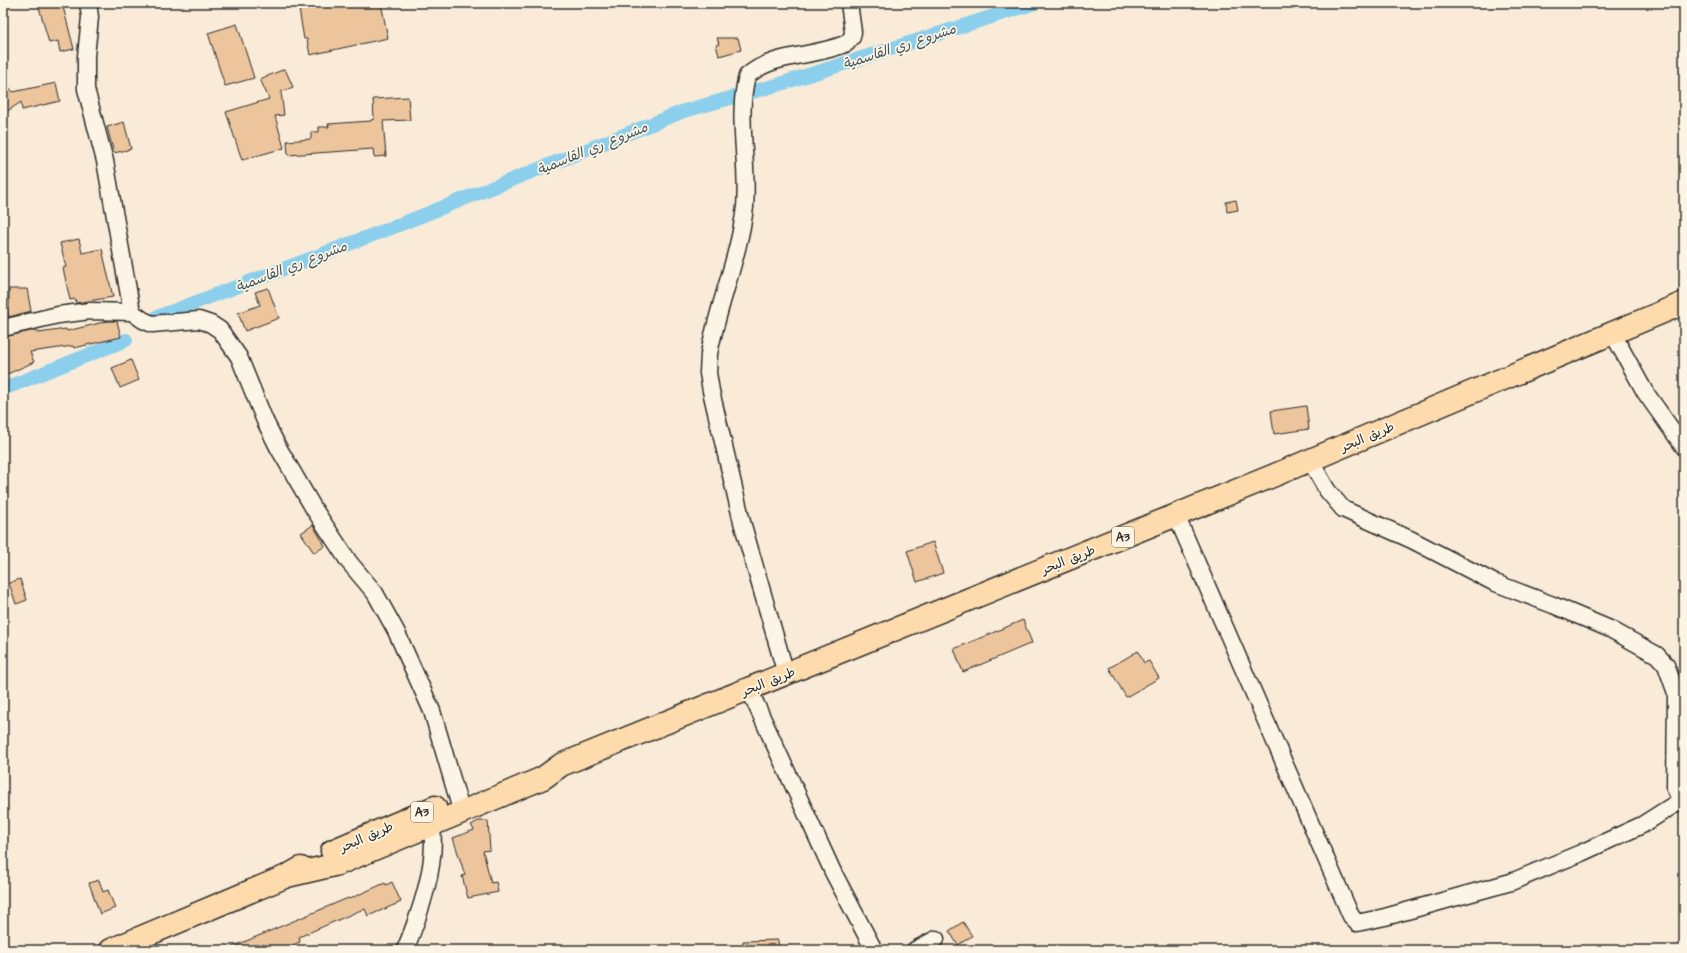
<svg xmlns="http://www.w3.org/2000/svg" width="1687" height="953" viewBox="0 0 1687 953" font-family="'Architects Daughter','Playpen Sans Arabic',sans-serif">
	<rect width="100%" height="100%" fill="#f9ebd7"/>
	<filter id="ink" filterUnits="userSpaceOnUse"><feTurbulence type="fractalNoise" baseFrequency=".025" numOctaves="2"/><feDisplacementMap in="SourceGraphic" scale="8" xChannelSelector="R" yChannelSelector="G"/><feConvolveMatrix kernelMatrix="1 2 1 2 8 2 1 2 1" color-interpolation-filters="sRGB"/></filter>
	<g filter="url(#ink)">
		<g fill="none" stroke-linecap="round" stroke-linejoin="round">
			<path stroke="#8bcfed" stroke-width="14" d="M157,317L391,228L684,111L777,85L1035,3
				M3,389L126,340"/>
		</g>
		<path fill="#edc59d" stroke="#2b2b2b" d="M55,3H62L74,49L60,52L58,41L49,43L39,7Z
			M298,3H381L388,38L310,55L307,39H304Z
			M237,24L254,78L225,86L208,33Z
			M717,38H738L741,50L719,56L716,45L719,44Z
			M285,69L293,87L281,92L284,115L275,116L284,148L242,160L226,112L269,99L260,79Z
			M3,80L13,92L56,83L60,101L22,110L21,102L3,114Z
			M408,97L410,120L383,121L386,156L374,157L373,149L288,155L287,141L311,139V132H319V127H329L328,124L371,121V120L374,119L373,99Z
			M124,122L131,149L114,153L107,127Z
			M1236,200L1238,210L1227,212L1226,202Z
			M79,239L82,253L102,249L113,297L76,303L75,299L70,300L63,268L66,267L60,243Z
			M268,288L279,318L245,331L238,313L260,305L255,292Z
			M9,289H27L31,311L9,317L7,309L9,308Z
			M108,321H117L121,337L74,348L73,346L30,352L34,362L3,376V337L31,331H39V333L66,329L67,331Z
			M131,360L139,380L120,388L112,368Z
			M1306,406L1309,429L1274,434L1271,411Z
			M313,525L325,546L314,553L301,533Z
			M933,542L943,573L917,582L907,551Z
			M20,579L27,600L16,604L9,583Z
			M1023,620L1032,643L963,672L954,649Z
			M1138,651L1144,663L1149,661L1159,678L1126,697L1109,668Z
			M478,821H488L490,850L483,851L491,883L496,882L498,892L468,898L462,876L465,875L453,838L474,830L471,825Z
			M99,880L103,892L108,890L115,908L100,914L89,883Z
			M392,882L401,902L368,916L365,909L361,910L299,937L300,942L280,950H225L348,898L349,899L385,883L386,885Z
			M963,922L972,936L958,945L949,931Z
			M778,940L779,950H743V941Z"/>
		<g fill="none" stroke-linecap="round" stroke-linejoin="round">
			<g stroke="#2b2b2b" stroke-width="19">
				<path id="minor" d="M88,3L90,17L86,56V89L105,161L132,312
					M3,328L58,315L90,311L132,312L143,320L152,324L199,320L211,324L220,330L239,357L265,421L278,447L314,509L349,562L375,593L396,631L432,711L462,813
					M1613,334L1645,392L1684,447
					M1310,460L1327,490L1343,509L1412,540L1493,582L1553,605L1610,629L1657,655L1666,665L1676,693L1675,788L1678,795L1684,799
					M1176,515L1351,916L1357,923L1385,917L1511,882L1581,853L1642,825L1683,799
					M786,674L742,522L711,391L708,373L709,354C718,305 739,257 745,207C749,164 736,117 747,76C775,52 814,58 847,43L852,37L853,32L849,3
					M749,689L833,872L874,950
					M405,950C420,914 442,854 429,816
					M915,950L936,939"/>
			</g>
			<g stroke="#2b2b2b" stroke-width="25">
				<path id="highway" d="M332,851L435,807
					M287,876L338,864L543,778L561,765L1270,477L1684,303
					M111,950L287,876L301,868"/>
			</g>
			<use href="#minor" stroke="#fcf5e5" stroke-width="16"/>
			<use href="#highway" stroke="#fedbac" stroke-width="22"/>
		</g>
	</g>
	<g text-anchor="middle" stroke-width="3.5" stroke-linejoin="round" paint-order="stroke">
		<g fill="#fcf5e5" stroke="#6a6863" stroke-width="1">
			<rect x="1112" y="527" width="22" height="20" rx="3"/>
			<rect x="411" y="802" width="22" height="20" rx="3"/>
		</g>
		<g font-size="12" font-weight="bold" fill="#2b2b2b">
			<text x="1123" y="541">A3</text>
			<text x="422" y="816">A3</text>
		</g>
		<g font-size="13" fill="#2b2b2b" stroke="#fcf5e5">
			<text transform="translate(1367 436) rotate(-23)" y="5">طريق البحر</text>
			<text transform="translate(1068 559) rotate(-22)" y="5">طريق البحر</text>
			<text transform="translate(768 681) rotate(-22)" y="5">طريق البحر</text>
			<text transform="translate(366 836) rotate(-24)" y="5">طريق البحر</text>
		</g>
		<g font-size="14" font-style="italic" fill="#43545c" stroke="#fcf5e5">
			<text transform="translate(899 46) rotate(-18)" y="5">مشروع ري القاسمية</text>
			<text transform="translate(592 148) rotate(-22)" y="5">مشروع ري القاسمية</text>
			<text transform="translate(291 266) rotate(-21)" y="5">مشروع ري القاسمية</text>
		</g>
	</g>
	<rect width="1687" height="953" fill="none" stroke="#fcf5e5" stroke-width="16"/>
	<rect x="8" y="8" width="1671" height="937" fill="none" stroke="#2b2b2b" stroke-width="1.5" filter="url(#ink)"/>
</svg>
